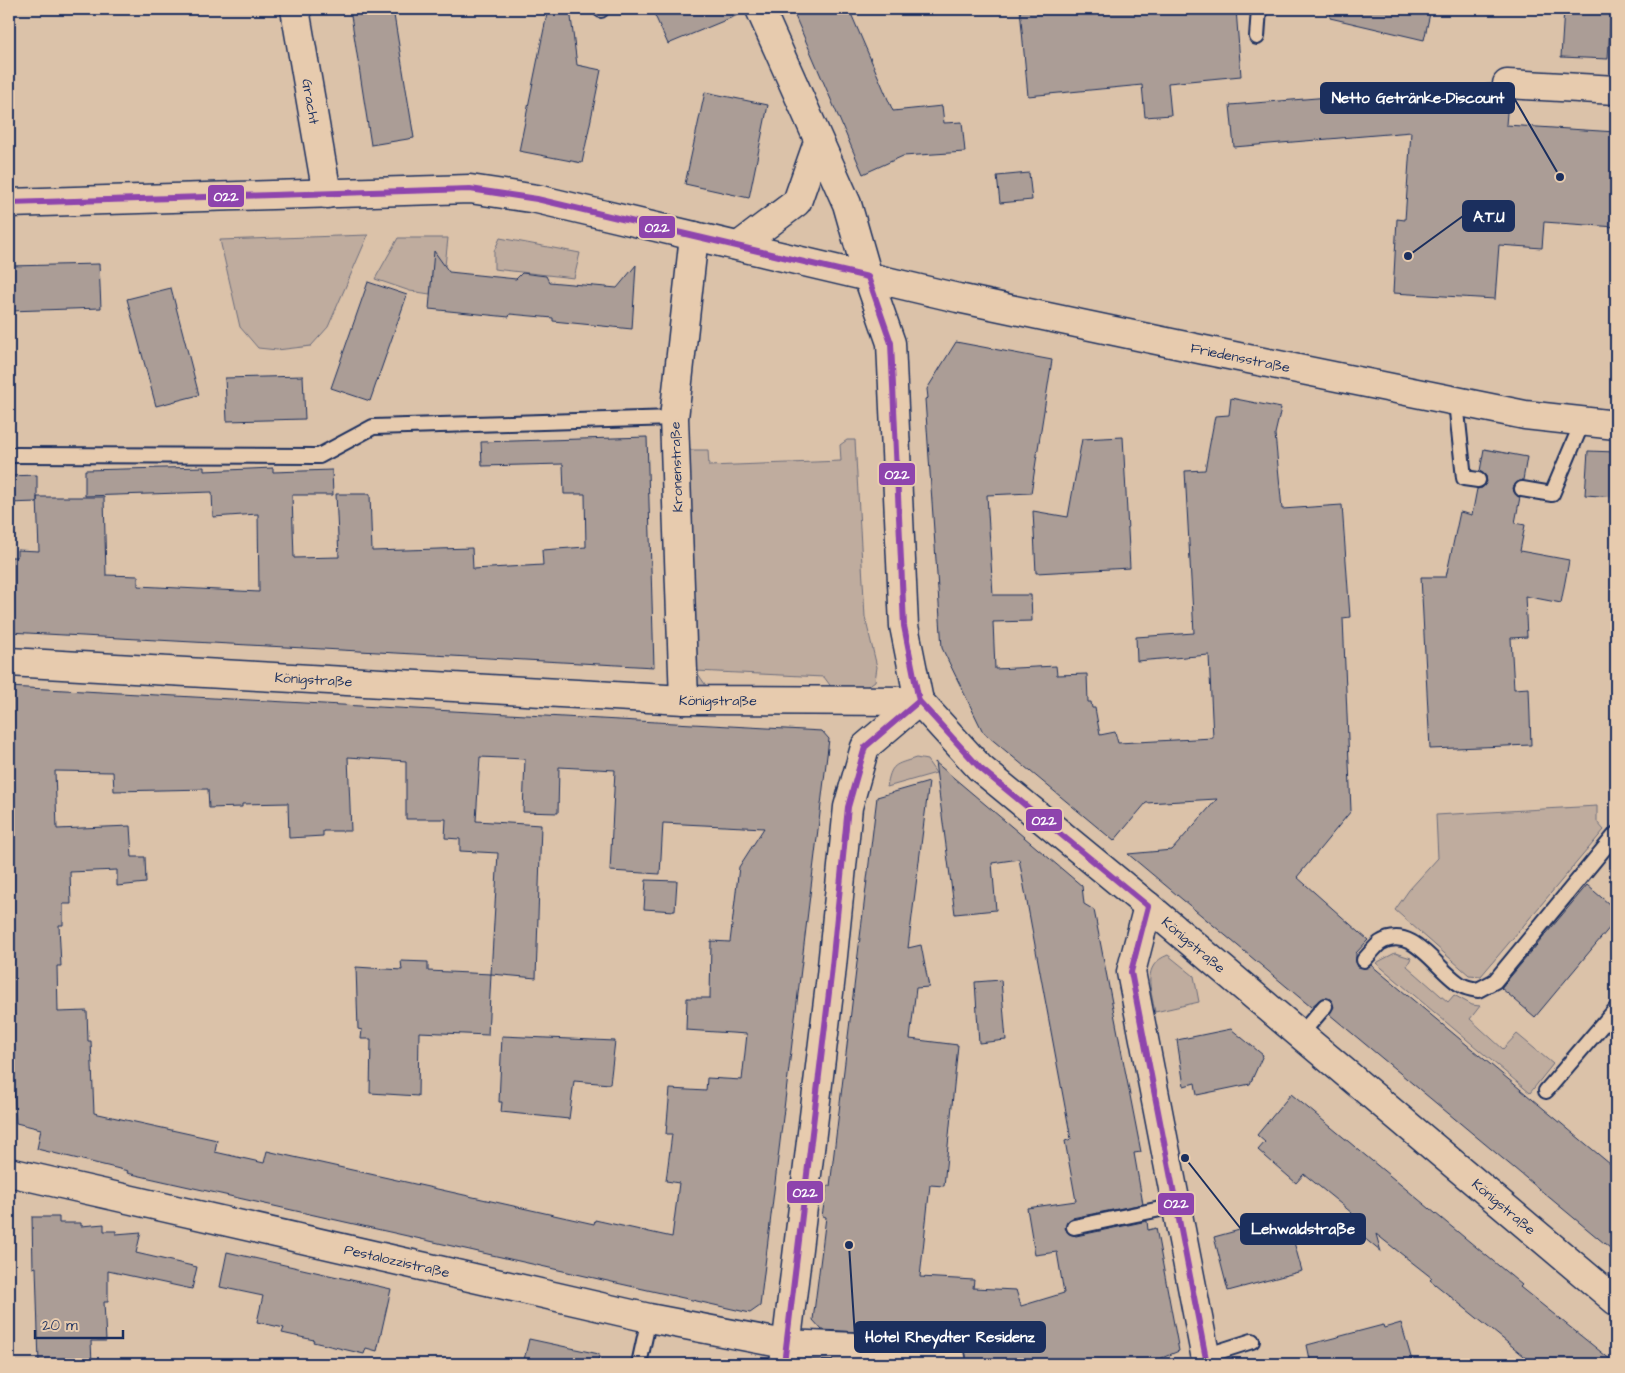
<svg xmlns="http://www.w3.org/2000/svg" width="1625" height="1373" viewBox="0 0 1625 1373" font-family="'Architects Daughter',sans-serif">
	<rect width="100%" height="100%" fill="#dbc2a9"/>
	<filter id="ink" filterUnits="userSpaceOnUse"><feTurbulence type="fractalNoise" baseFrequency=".02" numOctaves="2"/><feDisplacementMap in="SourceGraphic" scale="10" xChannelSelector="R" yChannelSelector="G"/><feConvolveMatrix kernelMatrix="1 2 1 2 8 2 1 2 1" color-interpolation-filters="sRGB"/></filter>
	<g filter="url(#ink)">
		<path fill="#bfac9e" stroke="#6d6e7e" d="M368,235L328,327L311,346L277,350L258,348L240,327L220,240Z
			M398,238H448L445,266L433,265L430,294L410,291L375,279Z
			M500,238L580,253L574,278L494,269V251Z
			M847,440H855L865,617L877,667L875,681L865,688L835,692L824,677L696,671L707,687L688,689L683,450H708L709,466L841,461L840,445Z
			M916,758L927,760L936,773L887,787C891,763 895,765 916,758Z
			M1597,806V822L1604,830L1481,976L1469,975L1395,910L1409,890L1438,858L1436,815Z
			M1395,953L1411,958L1407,966L1448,1002L1454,995L1472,1005L1480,1006L1470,1019L1503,1049L1517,1034L1553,1064L1530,1093L1376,963Z
			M1168,955L1194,976L1199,1002L1155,1012C1151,989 1141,965 1168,955Z"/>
		<path fill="#ab9d96" stroke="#1b2f5e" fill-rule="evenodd" d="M350,9H393L414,138L371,145Z
			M548,9H570L577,65L601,70L582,163L519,151Z
			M652,9H745V12L668,44Z
			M792,9H849L893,111L942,106L944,123L962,122L965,152L903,156L863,174Z
			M1020,9H1236L1241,76L1168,83L1171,115L1145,117L1142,85L1028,96Z
			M1331,9H1431L1424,40L1330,18Z
			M1564,9H1611L1608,59L1561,57Z
			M1491,84L1493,91L1498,97L1508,100L1506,125L1616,132V227L1544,222L1542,248L1499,245L1495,299L1393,293L1397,219L1405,220L1411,132L1234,147L1230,105Z
			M705,92L768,105L749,198L685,184Z
			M1029,173L1032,200L1000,203L997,176Z
			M434,251L449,272L516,279L522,273L546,276L549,282L617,288L636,265L632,329L553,321V318L510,314L509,317L429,309Z
			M99,264L101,308L9,311V266Z
			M368,282L407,295L370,401L331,388Z
			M171,288L199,395L156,406L127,299Z
			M956,342L1052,360L1031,493L987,495L993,595H1031L1032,621L993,622L995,669L1056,666L1057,675L1087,674L1088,702H1091L1092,708H1095L1100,735L1115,732L1118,743L1213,738L1209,655L1137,661L1136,637L1194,633L1185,471L1205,470L1215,416L1229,415L1231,398L1281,408L1275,434L1282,509L1342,505L1350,617L1343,618L1351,811L1297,877L1368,940L1356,953V962L1358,967L1366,968L1371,965L1616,1169V1253L1329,1014L1334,1007L1330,999L1322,998L1311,1007L1128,854L1172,850L1217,799L1146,803L1114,841L983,732L942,648L925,399L928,398L927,389Z
			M303,376L305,419L227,421L225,378Z
			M647,437L654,667L9,632V557H17V550L39,551L37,497H104L106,575L138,576V586L259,592L258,514L213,517L212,492L85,496V470L204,467V471L273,468V472L332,470L333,495H292L294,558L339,557L336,494H370L372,551L472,548L473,569L543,565L542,550L586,547L585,494H564L563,464L482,466L481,442Z
			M1123,437L1130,568L1036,573L1033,511L1068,517L1082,439Z
			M1484,449L1527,457L1523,480L1516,483L1513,488L1514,492L1520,497L1515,523L1525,525L1520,551L1569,560L1568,566L1561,603L1525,596L1527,637L1511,638L1514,689L1529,688L1531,745L1430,749L1421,577H1446L1460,512L1472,515L1477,489L1482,488L1487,482L1486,476L1480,471Z
			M1588,451L1616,452V497L1585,495Z
			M37,475V502L9,503V476Z
			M9,687L822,731L829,739L760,1306L750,1313L127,1173L128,1171L37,1149L41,1129L16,1123L14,1092H12L9,987ZM348,757L406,761V819H446L445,838L460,839V851L498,853L491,974L536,978L541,825L476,821L480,757L525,759L523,812L558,813L559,767L615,770L610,871L660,874L663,823L764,828L739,867L730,942L711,941L710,998H687L686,1030L747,1034L742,1080L707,1078L706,1091L670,1089L666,1134H672L666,1181L679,1183L672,1237L595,1220L594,1224L267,1151L264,1163L215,1152L217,1140L94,1113L91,1041H88L87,1011L58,1012L57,966H61L59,925H63V904H71L70,872L117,870V886L146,883L145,857H132L130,826L57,829L55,771L113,772L114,791L208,789L209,808L242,807V804L288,803L289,838L323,836V831H351Z
			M935,762L1082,886L1084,904L1094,910L1141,1152L1134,1153L1143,1204L1072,1218L1068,1221L1065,1228L1068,1233L1076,1236L1147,1221L1148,1230L1156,1228L1179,1351L1147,1364H967L965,1348L957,1337L822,1330L813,1320L826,1217L822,1216L827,1186H830L877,797L929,782L908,948L921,945L929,987L916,988L910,1039L958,1045L944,1186L930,1185L920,1277L974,1280L973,1288L1016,1290L1021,1306L1064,1293L1057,1252L1035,1255L1027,1208L1076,1201L1065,1141L1071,1139L1019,859L992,863L996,910L955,914Z
			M646,880L677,881L675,911L644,909Z
			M1587,885L1616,910V920L1535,1017L1501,988Z
			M401,961L428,962V971L491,974L488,1035L419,1032L418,1096L370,1093L371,1039H361L362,1030L358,1029L356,967L402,970Z
			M1001,980L1006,1040L979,1043L975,982Z
			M1231,1029L1263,1055L1250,1084L1197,1095L1195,1083L1184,1086L1177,1040Z
			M502,1036L615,1041L610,1084L574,1081L569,1119L501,1112L502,1102H499Z
			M1291,1094L1522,1285L1520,1287L1616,1364H1534L1430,1280L1432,1278L1376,1234L1381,1252L1345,1222L1352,1213L1304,1174L1296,1183L1258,1150L1265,1142L1257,1135Z
			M32,1217H59V1223H81V1226L104,1224V1231H116V1234L141,1232L136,1253L197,1267L192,1289L108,1271V1302H104L106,1341H91L92,1364H39L36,1267L33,1268Z
			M1287,1217L1302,1271L1228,1291L1214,1237Z
			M227,1252L391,1289L377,1351L366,1348L364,1354L313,1342L314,1340L282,1333L284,1328L257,1322L263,1296L220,1287Z
			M1401,1323L1413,1364H1311L1307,1345L1383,1325L1384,1328Z
			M529,1339L599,1354L598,1364H523Z
			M818,1361L894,1364H815Z"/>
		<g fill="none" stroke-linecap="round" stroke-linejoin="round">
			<g stroke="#1b2f5e" stroke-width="18">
				<path id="service" d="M601,9V10
					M1257,37L1259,9
					M1456,402L1464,478L1478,480
					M9,455L319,456L373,427L674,418
					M1522,489L1552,494L1582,423
					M1364,960C1369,955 1375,947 1380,943C1413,922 1438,973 1463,986C1467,988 1473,989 1478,990L1495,981L1616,834
					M1300,1035L1325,1006
					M1546,1091L1616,1009
					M1074,1227L1175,1206
					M1205,1356L1252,1341
					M639,1364L649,1318"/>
			</g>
			<g stroke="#1b2f5e" stroke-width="31">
				<g id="minor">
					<path id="s1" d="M295,9L327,194"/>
					<path d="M760,9L847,204L868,277L891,343L904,626L919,701"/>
					<path d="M1507,84L1616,90"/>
					<path d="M740,245L797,202L818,142"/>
					<path id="s2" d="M9,662L684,700L919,701L980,768L1148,906L1616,1301"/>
					<path d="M684,700L674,418L694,236"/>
					<path d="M1148,906L1131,972L1207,1364"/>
					<path id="s3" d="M9,1172L649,1318L785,1344L950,1351L952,1364"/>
					<path d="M784,1364L831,976L848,807L865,747L919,701"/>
				</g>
			</g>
			<g stroke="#1b2f5e" stroke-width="31">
				<g id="secondary">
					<path id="s4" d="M9,203L470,189L537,199L958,298L1209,351L1525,415L1616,425"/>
				</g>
			</g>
			<use href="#service" stroke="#e7cbae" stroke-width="14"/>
			<use href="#minor" stroke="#e7cbae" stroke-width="28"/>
			<use href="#secondary" stroke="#e7cbae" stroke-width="28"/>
			<g stroke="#e7cbae" stroke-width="10">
				<path id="bus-1" d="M9,203L470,189L537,199L868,277
					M868,277L891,343L904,626L919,701L980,768L1148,906L1131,972L1207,1364
					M784,1364L831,976L848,807L865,747L919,701"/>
			</g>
			<use href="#bus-1" stroke="#8e44ad" stroke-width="6"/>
		</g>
	</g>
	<g text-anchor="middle" stroke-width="5" stroke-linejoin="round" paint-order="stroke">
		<g font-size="14" fill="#1b2f5e" stroke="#e7cbae">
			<text dy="5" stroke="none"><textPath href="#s1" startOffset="94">Gracht</textPath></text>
			<text dy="5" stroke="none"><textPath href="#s4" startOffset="1250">Friedensstraße</textPath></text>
			<text transform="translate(676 467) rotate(-92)" y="5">Kronenstraße</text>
			<text dy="5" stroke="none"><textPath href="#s2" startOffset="305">Königstraße</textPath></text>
			<text dy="5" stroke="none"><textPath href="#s2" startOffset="710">Königstraße</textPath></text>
			<text dy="5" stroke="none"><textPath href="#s2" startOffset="1279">Königstraße</textPath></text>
			<text dy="5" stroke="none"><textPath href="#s2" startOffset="1685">Königstraße</textPath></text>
			<text dy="5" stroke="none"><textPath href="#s3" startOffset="398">Pestalozzistraße</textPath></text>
		</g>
	</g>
	<path fill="none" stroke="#1b2f5e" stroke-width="2" d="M1560 177L1514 98M1408 256L1463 216M1185 1158L1241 1229M849 1245L855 1337"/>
	<g fill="#1b2f5e" stroke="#e7cbae" stroke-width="2">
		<circle cx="1560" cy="177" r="5"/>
		<circle cx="1408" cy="256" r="5"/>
		<circle cx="1185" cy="1158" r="5"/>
		<circle cx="849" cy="1245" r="5"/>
	</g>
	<g fill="#1b2f5e" stroke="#1b2f5e" stroke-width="2">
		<rect x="1321" y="83" width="193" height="30" rx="5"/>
		<rect x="1463" y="201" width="51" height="30" rx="5"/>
		<rect x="1241" y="1214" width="124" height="30" rx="5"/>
		<rect x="855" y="1322" width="190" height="30" rx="5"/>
	</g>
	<g font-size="15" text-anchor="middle" font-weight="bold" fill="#fff">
		<text x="1418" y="103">Netto Getränke-Discount</text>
		<text x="1489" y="222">A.T.U</text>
		<text x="1303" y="1234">Lehwaldstraße</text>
		<text x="950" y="1342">Hotel Rheydter Residenz</text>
	</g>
	<g stroke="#e7cbae" stroke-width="2">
		<rect x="207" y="184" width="38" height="24" rx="5" fill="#8e44ad"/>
		<rect x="638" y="215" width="38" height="24" rx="5" fill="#8e44ad"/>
		<rect x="878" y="462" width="38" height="24" rx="5" fill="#8e44ad"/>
		<rect x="1025" y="808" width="38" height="24" rx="5" fill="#8e44ad"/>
		<rect x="786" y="1180" width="38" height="24" rx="5" fill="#8e44ad"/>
		<rect x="1157" y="1192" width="38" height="24" rx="5" fill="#8e44ad"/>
	</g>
	<g font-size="14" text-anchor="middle" font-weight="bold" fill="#fff">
		<text x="226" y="201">022</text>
		<text x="657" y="232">022</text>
		<text x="897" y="479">022</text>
		<text x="1044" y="825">022</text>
		<text x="805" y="1197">022</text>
		<text x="1176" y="1208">022</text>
	</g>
	<rect width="1625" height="1373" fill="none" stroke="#e7cbae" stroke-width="30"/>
	<rect x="15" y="15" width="1595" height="1343" fill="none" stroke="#1b2f5e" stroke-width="2" filter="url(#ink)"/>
	<path d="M35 1330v8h88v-8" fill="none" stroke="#1b2f5e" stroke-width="2.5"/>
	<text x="42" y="1330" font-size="15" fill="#1b2f5e" stroke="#e7cbae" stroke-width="4" paint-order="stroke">20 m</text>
</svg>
